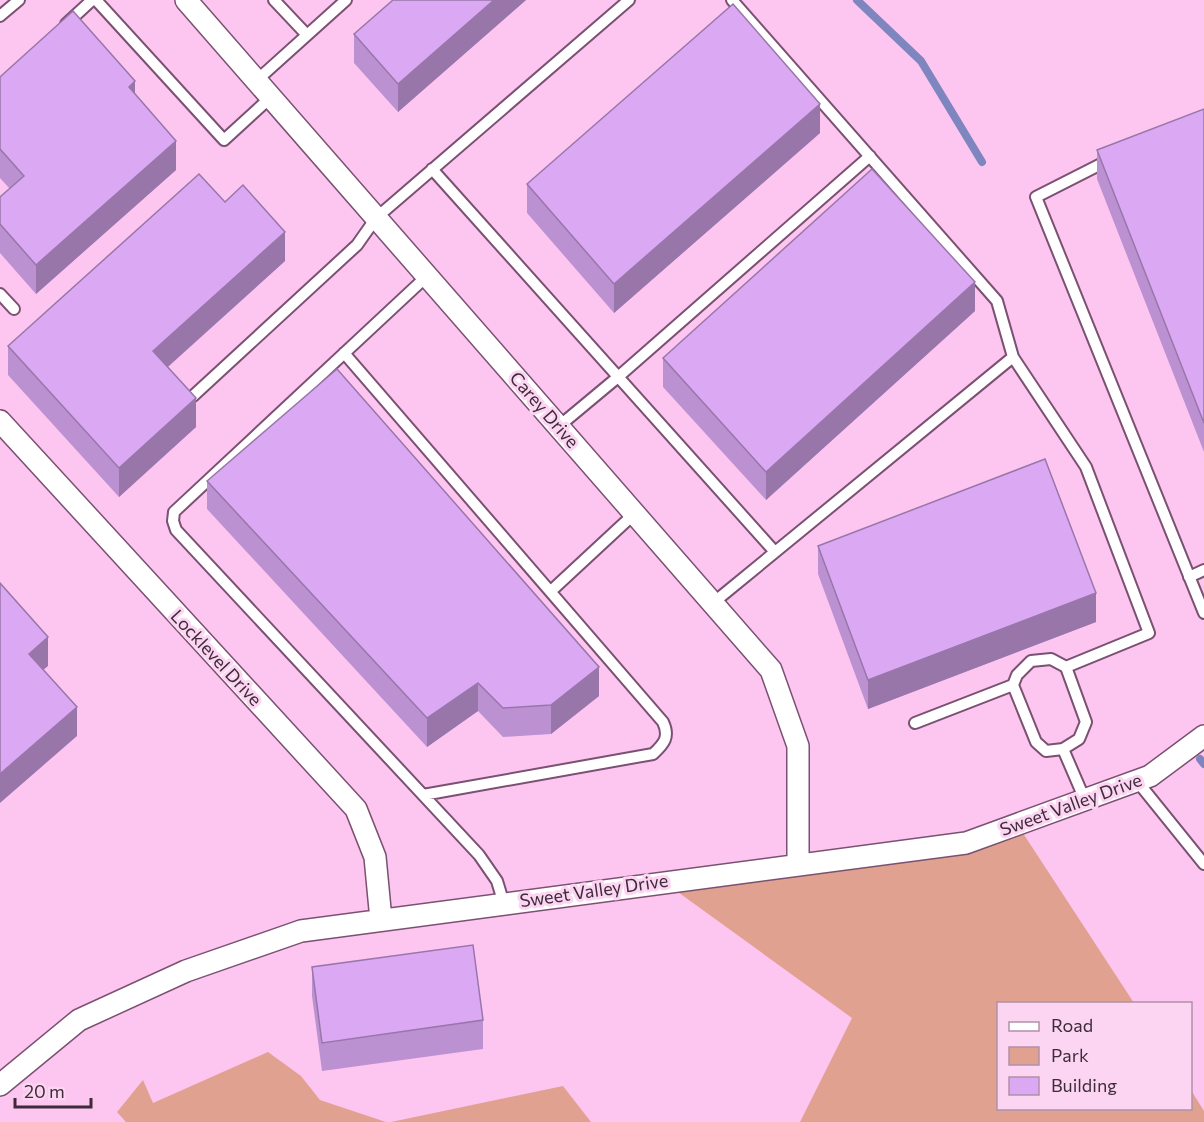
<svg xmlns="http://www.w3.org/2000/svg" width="1204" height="1122" viewBox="0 0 1204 1122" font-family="Commissioner,sans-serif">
	<rect width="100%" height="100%" fill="#fcd5f2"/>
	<path fill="#fdc6f0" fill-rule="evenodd" d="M0,0H1204V1122H0ZM998,1004H1190V1108H998Z"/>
	<path fill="#e1a191" d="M1017,824L1134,1003L998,1004V1108H1190L1191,1090L1204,1111V1122H800L852,1018L664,882Z
		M268,1052L301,1076L320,1100L386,1122H126L117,1112L143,1080L153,1103Z
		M563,1086L591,1122H391Z"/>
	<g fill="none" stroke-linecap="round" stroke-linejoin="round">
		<path stroke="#7f85bf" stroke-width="8" d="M857,0L921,61L982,162
			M1200,759L1204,764"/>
		<g stroke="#7a5171" stroke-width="14">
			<path id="lane" d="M96,0L224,140L271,97
				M274,0L307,35
				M0,16L19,0
				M66,24L92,0
				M256,81L346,0
				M1109,160L1036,197L1204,613
				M432,169L775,552
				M427,276L174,512L173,521L176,530L479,855L497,881L504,904
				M0,294L14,309
				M344,353L663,722C670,737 664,744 653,754L423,795
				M1013,357L1086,467L1149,633L1066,667
				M193,396L357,245L376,218L629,0
				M558,427L618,377L870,156
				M1189,577L1204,570
				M551,591L634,514
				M713,603L1013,357L997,301L732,0
				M915,723L1013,685
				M1063,749L1079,739L1086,722L1066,667L1051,659L1031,661L1017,675L1013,685L1036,742L1046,751L1063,749L1085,800
				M1137,781L1204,864"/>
		</g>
		<g stroke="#7a5171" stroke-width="24">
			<path id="street" d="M186,0L771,670L798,746V864
				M0,421L356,809L375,857L381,920
				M0,1085L79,1020L186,971L301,931L966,843L1150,776L1204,736"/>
		</g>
		<use href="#lane" stroke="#fff" stroke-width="10"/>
		<use href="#street" stroke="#fff" stroke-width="21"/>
	</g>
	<path fill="#bc91d1" d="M526,0L398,112L354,63V34Z
		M0,77L135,95L176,170L36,294L0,253V197L10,189L0,178Z
		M1204,109V452L1097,179V150Z
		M820,133L614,313L527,213V184Z
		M225,202L285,261L168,367L196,427L119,497L8,375V346Z
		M975,311L766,500L663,387V358Z
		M207,481L599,696L551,734L503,737L478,711L427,747L207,509Z
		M818,546L1096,622L868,709L818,574Z
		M312,967L483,1020V1049L322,1071L312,996Z"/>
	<path fill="#9976aa" d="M494,0H526L398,112V84Z
		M135,81V110L129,87Z
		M820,104V133L614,313V284Z
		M176,141V170L36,294V265Z
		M285,232V261L153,380V351Z
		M975,282V311L766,500V472Z
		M196,398V427L119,497V468Z
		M1096,593V622L868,709V680Z
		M48,637V666L29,682V654Z
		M599,667V696L551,734V705Z
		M478,683V711L427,747V718Z
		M77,707V736L0,803V774Z"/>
	<path fill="#dba9f3" stroke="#9976aa" stroke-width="1.5" d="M393,0H494L398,84L354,34Z
		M733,4L820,104L614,284L527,184Z
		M73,11L135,81L129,87L176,141L36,265L0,224V197L24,176L0,149V77Z
		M1204,109V423L1097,150Z
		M872,169L975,282L766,472L663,358Z
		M199,174L225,202L243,185L285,232L153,351L196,398L119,468L8,346Z
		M337,369L599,667L551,705L503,708L478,683L427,718L207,481Z
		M1045,459L1096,593L868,680L818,546Z
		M0,583L48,637L29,654L77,707L0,774Z
		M473,945L483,1020L322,1043L312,967Z"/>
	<g text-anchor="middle" stroke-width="6" stroke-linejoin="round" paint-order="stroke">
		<g font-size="18" fill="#3e2b39" stroke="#fcd5f2">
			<text transform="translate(544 410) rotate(49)" y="6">Carey Drive</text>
			<text transform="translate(216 658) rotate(47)" y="6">Locklevel Drive</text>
			<text transform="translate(1071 805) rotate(-20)" y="6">Sweet Valley Drive</text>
			<text transform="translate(594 891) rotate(-8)" y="6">Sweet Valley Drive</text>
		</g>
	</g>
	<rect x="997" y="1002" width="195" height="108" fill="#fcd5f2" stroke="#b091a8" stroke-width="1.5"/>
	<rect x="1009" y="1022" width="30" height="9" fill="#ffffff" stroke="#b091a8" stroke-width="1.5"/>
	<text x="1051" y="1032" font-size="18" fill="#3e2b39">Road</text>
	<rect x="1009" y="1047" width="30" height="18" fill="#e1a191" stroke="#b091a8" stroke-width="1.5"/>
	<text x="1051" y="1062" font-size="18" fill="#3e2b39">Park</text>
	<rect x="1009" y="1077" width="30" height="18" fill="#dba9f3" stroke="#b091a8" stroke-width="1.5"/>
	<text x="1051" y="1092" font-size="18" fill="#3e2b39">Building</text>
	<path d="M15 1098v9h76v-9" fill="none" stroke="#3e2b39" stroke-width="3"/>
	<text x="24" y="1098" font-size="18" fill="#3e2b39" stroke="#fcd5f2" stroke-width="4.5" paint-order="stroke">20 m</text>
</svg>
